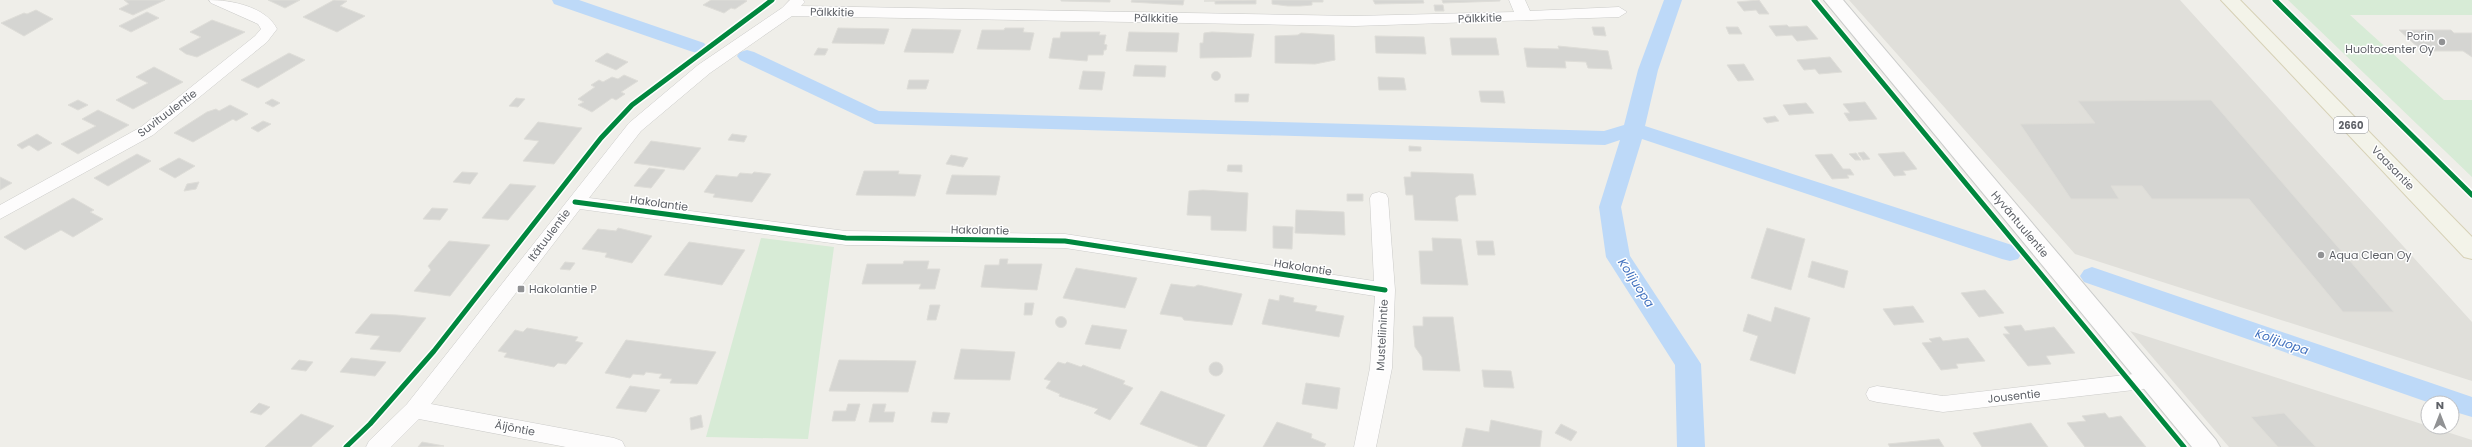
<svg xmlns="http://www.w3.org/2000/svg" width="2472" height="447" viewBox="0 0 2472 447" font-family="Poppins,sans-serif">
	<rect width="100%" height="100%" fill="#efeee9"/>
	<path fill="#e0dfda" d="M1849,0H2180L2472,322V381L2075,254Z
		M2130,331L2472,440V447H2229Z"/>
	<path fill="#d7ebd6" d="M2288,0H2472V15H2350L2444,100H2472V177Z
		M761,238L834,247L808,439L706,437Z"/>
	<g fill="none" stroke-linecap="round" stroke-linejoin="round">
		<path fill="#bdd9f8" fill-rule="evenodd" d="M552,0H579L704,43L707,47L704,51L697,53L690,51L554,4Z
			M1664,0H1682L1658,70L1645,126L2018,247L2022,253L2018,259L2010,261L2002,259L1642,139L1621,207L1630,256L1701,364L1705,447H1677L1675,365L1606,257L1599,207L1620,140L1605,145L875,124L740,60L737,56L740,52L747,50L754,52L879,111L1604,131L1624,125L1638,70Z
			M2092,267L2472,397V417L2452,411V403H2430L2084,282L2080,276L2084,270Z"/>
	</g>
	<path fill="#d5d5d2" stroke="#deddd8" d="M124,0H165L133,15L119,9L129,4Z
		M268,0H300L285,8Z
		M334,0L347,1L340,6L365,16L337,32L303,17Z
		M711,0H745L747,1L735,9L731,8L724,13L703,5Z
		M1110,0V2L1061,1V0Z
		M1132,0H1184L1183,5L1131,2Z
		M1256,0V4H1215V1H1204Z
		M1272,0H1323V2H1312V5L1300,6H1288L1272,4Z
		M1373,0H1423L1424,3L1375,4Z
		M1442,0H1500V1L1443,3Z
		M1759,0L1769,14H1759L1756,10L1744,11L1737,2Z
		M1434,5H1443L1444,11H1435Z
		M36,10L53,19L24,36L1,23L24,13L27,14Z
		M147,12L159,18L131,32L119,26Z
		M212,20L245,32L197,57L186,54L179,49L201,37L190,32Z
		M1787,25L1789,27L1807,26L1818,39L1797,41L1792,35L1776,36L1769,26Z
		M1592,27H1604L1606,36L1594,35Z
		M1726,27H1738L1742,34H1729Z
		M838,28L889,29L884,44L832,43Z
		M1005,28H1024L1023,32L1034,33L1030,50L977,49L982,30H1004Z
		M912,29L961,30L953,53L904,52Z
		M2399,30H2451L2454,33H2472V57L2463,51H2422Z
		M1061,32H1100L1099,35H1106L1104,44L1107,45L1106,50H1104L1103,55H1088L1087,61L1049,58L1053,38H1060Z
		M1129,32L1179,33L1177,52L1126,51Z
		M1212,32L1254,34L1251,57L1200,58V43H1203L1204,33Z
		M1301,33L1334,35L1335,60L1315,64L1275,63V36L1298,35Z
		M1375,36L1424,37L1426,54L1376,53Z
		M1450,38H1496L1499,55H1452Z
		M1558,46L1608,51L1612,69L1588,68L1586,62L1565,61L1566,68L1527,67L1524,48L1559,49Z
		M818,48L828,49L825,55H814Z
		M289,53L305,60L258,88L241,80Z
		M607,53L628,62L616,70L595,61Z
		M1830,57L1842,72L1819,74L1815,69L1804,70L1797,60Z
		M1744,64L1754,80L1738,81L1727,65Z
		M1135,65L1166,66L1165,77L1133,76Z
		M154,67L183,82L133,109L116,100L148,83L136,77Z
		M1083,71L1105,72L1102,90L1079,89Z
		M1211.5 76a4.5 4.5 0 1 1 9 0a4.5 4.5 0 1 1-9 0Z
		M624,75L638,81L621,92L625,94L616,100L612,98L592,112L578,105L584,102L578,99L595,87L591,85L599,80L603,82L612,77L618,79Z
		M1378,77L1404,78L1406,90H1379Z
		M909,80H929L926,89H907Z
		M1479,91H1503L1505,103L1481,102Z
		M1235,94H1249L1248,102H1235Z
		M516,98L525,99L518,107L509,106Z
		M272,99L280,103L273,107L265,103Z
		M78,100L88,105L78,110L68,105Z
		M2211,100L2394,312H2343L2249,199H2152L2142,186H2111L2119,199H2071L2020,124L2095,123L2078,101Z
		M1865,102L1877,119L1849,121L1844,113H1850L1843,104Z
		M1806,103L1814,113L1789,115L1783,105Z
		M230,105L248,114L236,121L233,119L193,142L174,133L207,112L216,109L219,111Z
		M98,110L129,125L78,154L61,144L96,126L82,119Z
		M1775,116L1779,121L1767,123L1763,118Z
		M263,121L271,124L258,132L251,128Z
		M538,122L582,128L554,164L523,161L539,141L524,139Z
		M37,134L52,143L38,151L29,145L22,149L17,145Z
		M732,134L747,136L744,142L728,140Z
		M651,141L701,148L684,170L634,163Z
		M1409,146L1421,147V151H1409Z
		M1864,152L1870,159L1863,160L1858,153Z
		M1904,152L1917,169L1903,171L1906,175L1894,176L1878,154Z
		M1856,153L1861,160H1855L1849,154Z
		M137,154L151,161L108,186L94,178Z
		M1832,154L1843,169H1850L1854,175H1847L1849,178L1832,179L1815,155Z
		M951,155L968,158L963,167L946,164Z
		M179,158L195,166L175,178L159,169Z
		M1228,165H1242V172L1227,171Z
		M649,168L665,170L651,188L634,186Z
		M864,171H899L898,174L921,175L915,196L856,195Z
		M462,172L478,173L470,184L453,182Z
		M754,172L771,174L752,202L713,197L715,194L704,192L716,175L737,177L740,173L752,174Z
		M1411,172L1473,174L1476,195H1459L1455,198L1458,221L1415,220L1413,195H1406L1404,177H1411Z
		M952,175L1000,176L996,195L946,194Z
		M0,177L12,183L0,190Z
		M199,182L196,189L184,191L187,184Z
		M510,184L536,186L508,220L482,218Z
		M1203,190L1248,193L1246,231L1211,230V216L1187,215L1189,191Z
		M1347,194H1363V201H1347Z
		M73,198L94,210L90,212L103,219L73,237L61,230L25,250L4,237Z
		M432,208L448,209L440,220L423,219Z
		M1296,210L1344,212L1345,235L1295,233Z
		M1273,226L1293,227L1292,249L1273,248Z
		M618,228L652,236L632,263L605,257L607,253L582,249L598,229L616,231Z
		M1767,228L1805,239L1791,290L1751,278Z
		M1432,238L1461,239L1468,285L1421,284L1419,251H1433Z
		M449,241L490,245L450,296L414,291L431,270L428,266Z
		M1476,241H1493L1495,255H1478Z
		M689,242L745,250L722,285L664,275Z
		M1000,259H1008L1007,264H1042L1037,290L981,287L985,265H999Z
		M904,261H929L927,269H940L935,289H919L921,284H862L867,264H903Z
		M1812,261L1848,271L1844,288L1808,277Z
		M565,262L575,263L570,270L560,269Z
		M1076,268L1137,278L1125,308L1063,298Z
		M1171,284L1194,287L1198,285L1242,294L1232,325L1184,320L1182,317L1160,314Z
		M1985,290L2004,313L1979,317L1961,293Z
		M1280,295L1294,298L1293,302L1317,306L1315,311L1344,316L1339,337L1262,324L1269,299L1279,301Z
		M1025,303H1034L1032,315H1024Z
		M930,305H940L936,320H927Z
		M1913,306L1924,322L1894,325L1883,309Z
		M1775,307L1810,318L1795,374L1750,360L1758,336L1743,331L1748,314L1771,322Z
		M371,314L397,315L426,318L400,352L370,349L380,336L355,333Z
		M1055.5 322a5.5 5.5 0 1 1 11 0a5.5 5.5 0 1 1-11 0Z
		M1423,317H1453L1460,371L1423,370L1422,357L1415,347L1413,326H1423Z
		M1092,325L1127,330L1120,349L1085,344Z
		M2021,325L2025,331L2054,327L2075,353L2046,356L2051,364L2028,366L2003,334H2010L2004,327Z
		M527,328L578,337L575,341L583,343L566,364L558,363L554,367L504,357L507,353L498,351L515,330L523,332Z
		M1940,337L1943,341L1968,338L1985,361L1956,364L1958,368L1941,370L1922,343L1932,342L1929,339Z
		M626,340L716,352L697,384L670,383L672,379L659,378L662,374L646,372L644,375L633,374L630,378L605,373Z
		M961,349L1015,352L1010,380L954,379Z
		M351,358L386,362L375,376L340,372Z
		M299,360L313,362L306,371L291,369Z
		M839,360L916,361L908,392L829,391Z
		M1058,362L1065,364L1067,362L1081,367L1083,365L1125,381L1123,384L1133,388L1110,420L1094,413L1098,409L1059,396L1060,394L1046,388L1051,381L1044,379Z
		M1209 369a7 7 0 1 1 14 0a7 7 0 1 1-14 0Z
		M1482,370L1511,371L1514,388L1484,387Z
		M1306,383L1340,388L1337,409L1302,404Z
		M630,386L660,390L646,412L616,408Z
		M1161,391L1225,415L1206,447H1200L1140,424Z
		M259,403L270,407L261,415L250,412Z
		M848,404H860L855,421H832L834,411H846Z
		M873,404H886L884,412H895L893,422H869Z
		M933,412L950,413L947,423L931,422Z
		M2105,413L2109,418L2121,416L2146,447H2085L2067,423L2086,421L2082,416Z
		M2284,413L2316,447H2278L2251,417Z
		M301,414L334,426L311,447H265Z
		M701,415L703,427L691,430L690,418Z
		M1491,420L1542,431L1540,447H1462L1466,428L1489,432Z
		M1277,422L1312,434L1311,438L1326,444L1324,447H1263Z
		M2031,423L2048,447H1982L1973,433Z
		M1561,424L1577,432L1571,441L1555,433Z
		M1939,439L1944,447H1890L1888,444Z
		M422,442L444,446L418,447Z"/>
	<g fill="none" stroke-linecap="round" stroke-linejoin="round">
		<g stroke="#cbcbc9" stroke-width="1">
			<path id="street" d="M209,0C232,0 266,7 277,29L267,42L153,135L0,219V205L141,127L255,36L261,29L258,24L211,3Z
				M790,0H803L805,2L801,6L1355,16L1514,12L1509,0H1525L1530,11L1619,7L1627,12L1619,17L1355,26L792,16L710,73L641,131L589,198L846,231L1065,234L1374,281L1370,198L1372,194L1379,192L1386,194L1388,198L1395,290L1392,368L1376,447H1354L1370,368L1375,296L1065,248L846,245L580,209L431,404L614,438L622,441L625,447H566L419,419L391,447H366L369,441L407,404L629,123L698,65L782,8Z
				M2151,372L2159,374L2162,380L2159,386L2151,388L1943,412L1877,402L1869,400L1866,394L1869,388L1877,386L1943,396Z"/>
		</g>
		<g stroke="#cbcccb" stroke-width="2">
			<path id="secondary" d="M1824,0H1843L2216,440L2220,447H2192Z"/>
		</g>
		<g stroke="#d7d1b6" stroke-width="2">
			<path id="primary" d="M2221,0H2240L2472,237V259L2464,257Z"/>
		</g>
		<use href="#street" fill="#fdfcfc" fill-rule="evenodd"/>
		<use href="#secondary" fill="#fdfcfc" fill-rule="evenodd"/>
		<use href="#primary" fill="#f3f3e9" fill-rule="evenodd"/>
		<g stroke="#fff" stroke-width="8">
			<path id="cycleway" d="M1814,0L2184,447
				M2275,0L2472,195
				M575,202L846,238L1065,241L1385,290
				M346,447L370,424L434,351L601,138L632,105L772,0"/>
		</g>
		<use href="#cycleway" stroke="#00873e" stroke-width="5"/>
	</g>
	<g fill="#919294" stroke="#fff" stroke-width="1.5">
		<circle cx="2442" cy="42" r="4"/>
		<circle cx="2321" cy="255" r="4"/>
		<rect x="517" y="285" width="8" height="8" rx="2"/>
	</g>
	<g text-anchor="middle" stroke-width="3" stroke-linejoin="round" paint-order="stroke">
		<rect fill="#fff" stroke="#8e9095" stroke-width="1" x="2334" y="117" width="34" height="16" rx="3"/>
		<g font-size="10" font-weight="bold" fill="#5e6167">
			<text x="2351" y="129">2660</text>
		</g>
		<g font-size="11" fill="#5e6167" stroke="#fff">
			<text transform="translate(832 12) rotate(1)" y="4">Pälkkitie</text>
			<text transform="translate(1156 18) rotate(1)" y="4">Pälkkitie</text>
			<text transform="translate(1480 18) rotate(-2)" y="4">Pälkkitie</text>
			<text transform="translate(167 113) rotate(-37)" y="4">Suvituulentie</text>
			<text transform="translate(2393 168) rotate(46)" y="4">Vaasantie</text>
			<text transform="translate(659 203) rotate(8)" y="4">Hakolantie</text>
			<text transform="translate(2020 224) rotate(50)" y="4">Hyväntuulentie</text>
			<text transform="translate(980 230) rotate(1)" y="4">Hakolantie</text>
			<text transform="translate(549 235) rotate(-53)" y="4">Itätuulentie</text>
			<text transform="translate(1303 267) rotate(9)" y="4">Hakolantie</text>
			<text transform="translate(1382 335) rotate(-87)" y="4">Musteliinintie</text>
			<text transform="translate(2014 396) rotate(-6)" y="4">Jousentie</text>
			<text transform="translate(515 428) rotate(11)" y="4">Äijöntie</text>
		</g>
		<g font-size="11" fill="#5e6167" stroke="#fff" text-anchor="start">
			<text x="2434" y="40" text-anchor="end">Porin<tspan x="2434" dy="13">Huoltocenter Oy</tspan></text>
			<text x="2329" y="259">Aqua Clean Oy</text>
			<text x="529" y="293">Hakolantie P</text>
		</g>
		<g font-size="12" font-style="italic" fill="#4272bf" stroke="#fff">
			<text transform="translate(1636 283) rotate(57)" y="4">Kolijuopa</text>
			<text transform="translate(2282 342) rotate(19)" y="4">Kolijuopa</text>
		</g>
	</g>
	<g transform="translate(2440 415)"><circle r="19" fill="#ffffff" stroke="#bfc0c2"/>
	<path d="M0-3L7 15L0 10L-7 15Z" fill="#919294"/>
	<text y="-6" font-size="11" font-weight="bold" text-anchor="middle" fill="#5e6167">N</text>
	</g>
</svg>
